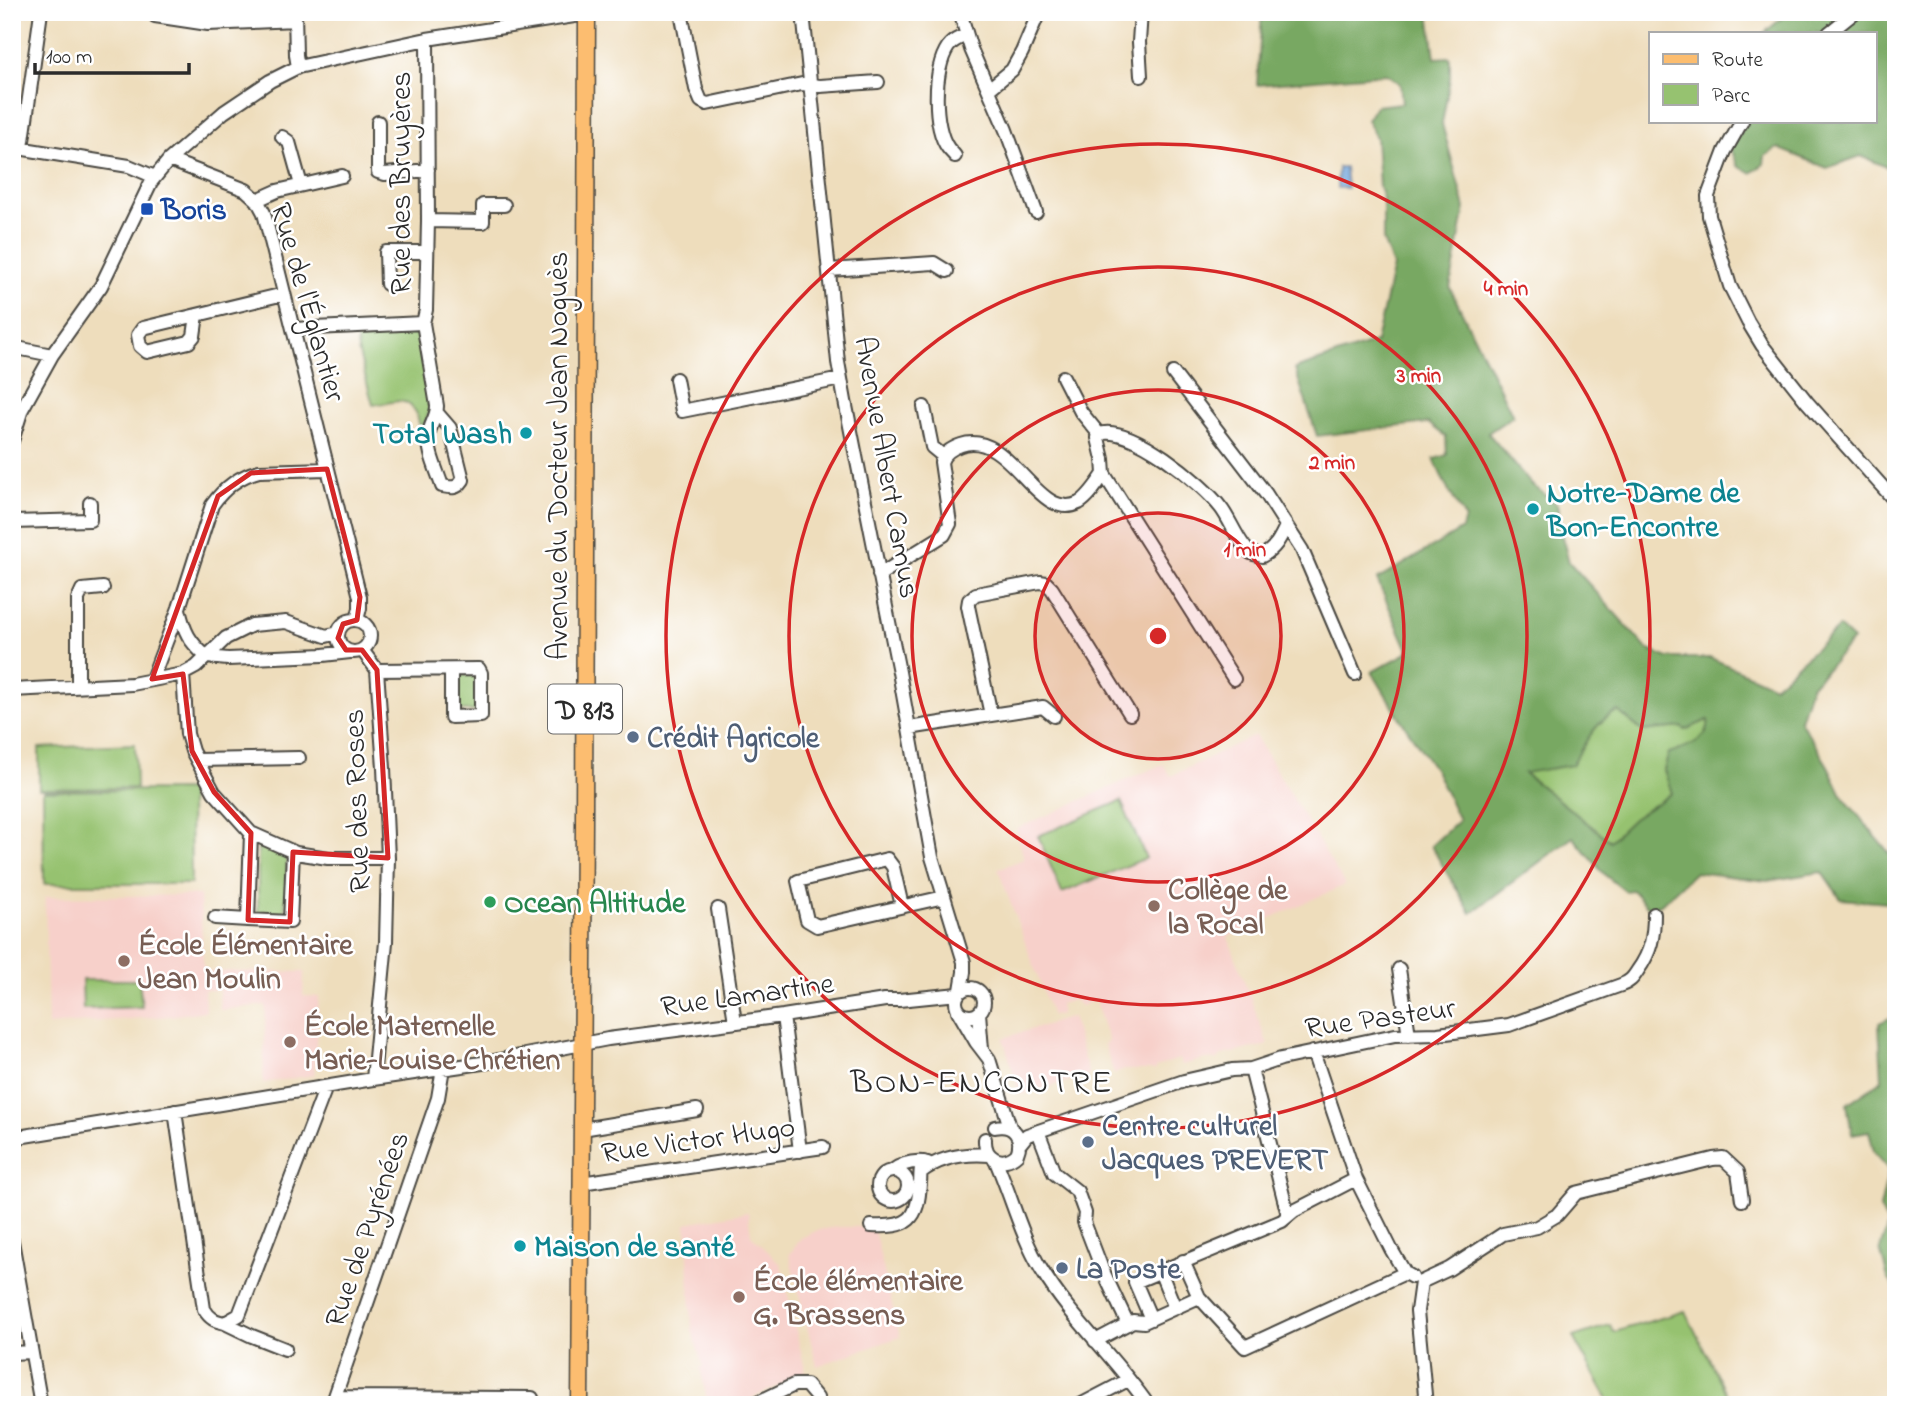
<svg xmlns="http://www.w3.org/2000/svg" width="1908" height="1417" viewBox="0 0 1908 1417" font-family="'Indie Flower',sans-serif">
	<rect width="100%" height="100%" fill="#fff"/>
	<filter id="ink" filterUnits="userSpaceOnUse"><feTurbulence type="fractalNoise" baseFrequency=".0143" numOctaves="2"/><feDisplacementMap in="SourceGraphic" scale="14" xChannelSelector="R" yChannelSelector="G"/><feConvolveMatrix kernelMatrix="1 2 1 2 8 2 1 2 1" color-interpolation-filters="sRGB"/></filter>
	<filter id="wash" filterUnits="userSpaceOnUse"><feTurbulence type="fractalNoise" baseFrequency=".00686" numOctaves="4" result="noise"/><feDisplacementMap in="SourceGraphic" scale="28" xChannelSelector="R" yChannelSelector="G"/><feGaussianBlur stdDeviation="1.57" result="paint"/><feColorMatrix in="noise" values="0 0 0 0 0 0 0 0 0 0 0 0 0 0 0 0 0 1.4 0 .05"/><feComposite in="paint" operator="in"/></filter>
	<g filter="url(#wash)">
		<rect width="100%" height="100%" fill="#eeddbc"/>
		<path fill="#f7d0ca" d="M1255,735L1345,885L1228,937L1268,1045L1222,1055L1217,1060L1205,1059L1182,1065L1179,1059L1156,1067V1070H1125L1114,1074L1104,1044L1109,1042L1095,1000L1081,1006L1074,1000L1060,1004L1061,1014L1052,1016L998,869L1024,859L1016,829L1163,764L1171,776Z
			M200,895L204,977V971L304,972L303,996L319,997L314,1075L263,1083L266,1005L220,1010L219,990H204L206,1011L170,1016L48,1025L45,897Z
			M1072,1017L1089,1075L1020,1095L1003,1038Z
			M748,1212L751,1235L781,1264L806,1374L736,1405H708L700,1367H703L692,1330L686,1223Z
			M838,1227H858L874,1230L900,1337L817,1366L789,1255L801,1238L818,1230Z"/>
		<path fill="#96c270" stroke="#60764e" stroke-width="2" d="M359,332L418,333L433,406L421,430L416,412L408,403L399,401L373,405L358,350L356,334Z
			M456,675H476V711H455Z
			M1618,711L1642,731L1682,727L1685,729L1708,719C1709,723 1710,728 1707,732C1701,742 1681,750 1669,754L1664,770L1672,793L1633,819L1610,841L1523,772L1572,764C1584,745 1596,719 1618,711Z
			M135,744L136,788L39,789V748Z
			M190,790L191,884H44L43,791Z
			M1121,801L1146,858L1062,893L1038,836Z
			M258,844L287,856L285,916L258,917Z
			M82,980H139L142,1007L83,1009Z
			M1685,1311L1732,1405H1611L1573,1337L1610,1325L1614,1332Z"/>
		<path fill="#78a862" stroke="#526a46" stroke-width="2" fill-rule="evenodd" d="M1262,12H1429L1435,58L1450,57V78L1442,124L1465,208L1450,288L1513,416L1488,433L1531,484L1557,504L1561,533L1569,562L1647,649L1668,658H1711L1774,686L1839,627L1853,640L1811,686L1800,720L1828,766L1843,797L1896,861V913L1888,903L1841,899L1822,872L1767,881L1695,872L1661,904L1650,909L1632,890L1625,891L1605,875L1573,837L1471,913L1431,846L1459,820L1435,770L1401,720L1372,672L1409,652L1377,580L1462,529L1465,518L1446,486L1434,459L1447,455L1446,437L1428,423L1317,436L1295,369L1376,342L1393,266L1383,240V200L1379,186L1376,138L1367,120L1376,106L1402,103L1400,84L1387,74L1257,85ZM1618,711L1642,731L1682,727L1685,730L1708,720C1712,739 1685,748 1669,753L1664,770L1672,793L1633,819L1610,841L1524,773L1572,765C1584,745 1596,719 1618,711Z
			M1789,12H1896V171L1861,156L1827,168L1778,148L1765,156L1764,164L1751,173L1738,166L1731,149L1747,121H1875V33H1764Z
			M1896,1015V1289L1888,1278L1880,1249L1888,1225L1880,1208L1889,1169L1874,1152L1869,1131L1852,1134L1847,1104L1882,1080L1879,1023Z"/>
		<path fill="#6ca1d9" stroke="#4c6682" stroke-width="2" d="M1338,167H1345L1347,188H1337Z"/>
	</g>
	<g filter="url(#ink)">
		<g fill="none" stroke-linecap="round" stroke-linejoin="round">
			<g stroke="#484641" stroke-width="16">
				<path id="minor" d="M152,12L155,16L208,24L295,20
					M295,12L296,55L298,67
					M681,12L696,89L701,101L707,104L802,84L820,86L878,82
					M803,12L838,362L845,401L899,672L932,857L964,962V972L961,990
					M960,12L971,49L1006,130L1036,212
					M1829,33L1855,12
					M1141,76L1139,42L1141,12
					M989,89L1012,70L1022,52L1039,12
					M1742,121L1725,151L1708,196L1709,216L1730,286L1748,322L1762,345L1807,402L1896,502
					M378,122V172L385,174L428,170
					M282,137L289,142L301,185
					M12,147L129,166L155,177
					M22,148L41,12
					M955,156C953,153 950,151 948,148C933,127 933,69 948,47C952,41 959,38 966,35
					M169,160L246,190L257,200L264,213L360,597V608L357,620
					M257,200L277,191L342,176
					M428,221L483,222V205H504
					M829,270L934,263L947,271
					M387,284L386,252H426
					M197,315L194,336L189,342L147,352L140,346L138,335L143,328L284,294
					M423,323L437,406C437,417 430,424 429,434C427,451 437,470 442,486C452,488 457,489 463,480L450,428L437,413
					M293,329L423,323L426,310L428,221L427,39
					M12,347L52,355
					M1173,373L1266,494L1302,550L1355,674
					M1063,377L1081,412L1099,434
					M676,379L682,411L841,379
					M924,407L932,447L943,456
					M12,441L22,409L52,355L101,286L151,182L169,160L224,112L270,81L298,67L427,39L587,14
					M12,522L90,520V503
					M879,575L944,535L950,524L941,462C944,453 952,448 961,445C1010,428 1037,524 1079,503C1089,497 1097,484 1104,474
					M179,609C184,631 189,642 207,657
					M338 636a16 16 0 1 1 32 0a16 16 0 1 1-32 0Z
					M362,650L377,670L384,768L388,858L386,942L373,1079
					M207,657L228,659L323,655L350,652
					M377,670L479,669L481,673V716L451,717V670
					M183,674L187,734L192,751L214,792L251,833L296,853L328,858H388
					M152,679L179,608L212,505C224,488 239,476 259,471L327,469
					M1234,679L1104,474L1103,459L1098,438L1099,434C1130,423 1203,484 1221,508C1230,519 1240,547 1251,553C1255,555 1259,555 1262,556C1275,549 1280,539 1286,526
					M78,687V599L82,590L103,588
					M12,690L132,684L183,674L196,667L226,638L252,625L286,622L326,636L338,633
					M991,715L1043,707L1054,716
					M909,728L991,715L968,606L969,600L976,594L1040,582L1046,583L1052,589L1130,714
					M197,760L299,758
					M251,833L248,920L290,922L293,852
					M902,906L893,867L887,859L798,881L807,920L817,926L944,897
					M718,909L735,1022
					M215,918L248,920
					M1399,969L1409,1035
					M956 1002a14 14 0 1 1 28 0a14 14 0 1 1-28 0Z
					M958,1011L976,1042L989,1059L1010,1127
					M979,1013L982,1049
					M783,1016L800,1151
					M1313,1052L1356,1179L1391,1249L1405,1273L1412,1277
					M1251,1069L1288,1215
					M175,1111L204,1309C210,1319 215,1321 225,1323L239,1315L326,1087
					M582,1129L697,1110
					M1038,1131L1054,1173L1077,1191L1085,1213L1084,1222L1102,1269L1128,1324
					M12,1138L373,1079L489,1062L608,1039L783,1016L885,1000H899L958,994
					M985,1139C984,1158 1002,1168 1017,1154C1024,1137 1013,1123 995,1127
					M1019,1145L1027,1135L1184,1081L1232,1070L1251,1069L1281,1059L1395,1035L1438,1034L1509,1025L1621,985C1630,982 1633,978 1638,970C1651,952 1654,936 1654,914
					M995,1159C1011,1195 1021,1236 1041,1269C1071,1319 1115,1357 1148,1405
					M878 1186a15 15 0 1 1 30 0a15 15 0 1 1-30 0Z
					M892,1171C903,1163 915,1160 928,1163
					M921,1172C940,1157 966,1153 990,1155
					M581,1183L823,1147
					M871,1226C909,1228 918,1220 920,1183C921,1174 919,1169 924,1162
					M12,1241L41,1405
					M1183,1261L1199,1297
					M1160,1271L1175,1308
					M1421,1282L1449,1269L1503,1234L1537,1227L1557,1215L1576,1193L1713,1159L1723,1158L1738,1172L1742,1200
					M1421,1282L1417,1311L1426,1405
					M1151,1319L1135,1282L1282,1221L1294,1211L1356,1179
					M225,1323L252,1336L285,1349
					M1095,1341L1133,1321L1144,1322L1199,1297L1245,1347L1405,1273
					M12,1353L31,1352
					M335,1397L532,1398V1405
					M332,1405L438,1098L443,1068
					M752,1405L794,1385H806L817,1398L819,1405
					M1080,1405L1128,1380"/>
			</g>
			<g stroke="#484641" stroke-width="19">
				<path id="major" d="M580,1405L584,822L587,12"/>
			</g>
			<use href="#minor" stroke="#fff" stroke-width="12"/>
			<use href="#major" stroke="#fcbd6f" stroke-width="16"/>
		</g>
	</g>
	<path fill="none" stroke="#d62828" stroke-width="5" stroke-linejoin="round" d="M327,469L360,597L357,620L343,624L338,638L346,650H362L377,670L388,858L293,852L290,922L248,920L251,833L214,792L192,751L183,674L152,679L218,496L251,473Z"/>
	<circle cx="1158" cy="636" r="123" fill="#d62828" fill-opacity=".12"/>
	<g fill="none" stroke="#d62828" stroke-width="3.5">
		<circle cx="1158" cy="636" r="123"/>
		<circle cx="1158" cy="636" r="246"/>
		<circle cx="1158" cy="636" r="369"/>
		<circle cx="1158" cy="636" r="492"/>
	</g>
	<rect fill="#1a4fb4" stroke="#fff" stroke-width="2.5" x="140" y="202" width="14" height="14" rx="3.5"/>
	<g fill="#0f9aa8" stroke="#fff" stroke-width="2.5">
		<circle cx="526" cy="433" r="7"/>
		<circle cx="1533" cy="509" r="7"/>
		<circle cx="520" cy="1246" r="7"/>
	</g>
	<g fill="#5c6f8a" stroke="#fff" stroke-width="2.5">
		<circle cx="633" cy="737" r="7"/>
		<circle cx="1088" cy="1142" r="7"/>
		<circle cx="1062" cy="1268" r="7"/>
	</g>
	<circle fill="#2e9e5b" stroke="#fff" stroke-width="2.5" cx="490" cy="902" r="7"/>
	<g fill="#8d6e63" stroke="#fff" stroke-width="2.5">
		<circle cx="1154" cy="906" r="7"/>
		<circle cx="124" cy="961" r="7"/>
		<circle cx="290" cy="1042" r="7"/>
		<circle cx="739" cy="1297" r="7"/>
	</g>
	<g text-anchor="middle" stroke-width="5" stroke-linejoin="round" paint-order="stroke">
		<rect fill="#fff" stroke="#6b6b6b" stroke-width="2" x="548" y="684.5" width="74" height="49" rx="5"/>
		<g font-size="28" font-weight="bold" fill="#2b2b2b">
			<text x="585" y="719">D 813</text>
		</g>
		<g font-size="30" fill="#2b2b2b" stroke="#fff">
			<text transform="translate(400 183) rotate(-90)" y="10">Rue des Bruyères</text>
			<text transform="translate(309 302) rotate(74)" y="10">Rue de l'Églantier</text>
			<text transform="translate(557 456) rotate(-90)" y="10">Avenue du Docteur Jean Noguès</text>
			<text transform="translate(888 467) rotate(80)" y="10">Avenue Albert Camus</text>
			<text transform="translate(356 801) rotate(-92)" y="10">Rue des Roses</text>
			<text transform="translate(747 994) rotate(-8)" y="10">Rue Lamartine</text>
			<text transform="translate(1380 1017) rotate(-8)" y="10">Rue Pasteur</text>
			<text transform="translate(698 1139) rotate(-8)" y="10">Rue Victor Hugo</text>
			<text transform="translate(366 1229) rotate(-71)" y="10">Rue de Pyrénées</text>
		</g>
		<g font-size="30" font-weight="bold" fill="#164399" stroke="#fff" text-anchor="start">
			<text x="161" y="219">Boris</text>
		</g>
		<g font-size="30" font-weight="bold" fill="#0d838f" stroke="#fff" text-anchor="start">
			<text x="512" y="443" text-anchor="end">Total Wash</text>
			<text x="1547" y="502">Notre-Dame de<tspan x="1547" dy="34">Bon-Encontre</tspan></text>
			<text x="534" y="1256">Maison de santé</text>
		</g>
		<g font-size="30" font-weight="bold" fill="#4e5e75" stroke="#fff" text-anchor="start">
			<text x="647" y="747">Crédit Agricole</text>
			<text x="1102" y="1135">Centre culturel<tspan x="1102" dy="34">Jacques PREVERT</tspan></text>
			<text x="1076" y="1278">La Poste</text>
		</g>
		<g font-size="30" font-weight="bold" fill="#785e54" stroke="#fff" text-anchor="start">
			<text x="1168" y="899">Collège de<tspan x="1168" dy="34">la Rocal</tspan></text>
			<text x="138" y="954">École Élémentaire<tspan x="138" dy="34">Jean Moulin</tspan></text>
			<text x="304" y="1035">École Maternelle<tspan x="304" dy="34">Marie-Louise Chrétien</tspan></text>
			<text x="753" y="1290">École élémentaire<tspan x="753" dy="34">G. Brassens</tspan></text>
		</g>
		<g font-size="30" font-weight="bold" fill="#27864d" stroke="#fff" text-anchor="start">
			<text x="504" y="912">Ocean Altitude</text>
		</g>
		<g font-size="33" letter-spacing="2" fill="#2b2b2b" stroke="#fff">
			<text x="982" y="1092">BON-ENCONTRE</text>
		</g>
	</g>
	<circle cx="1158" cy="636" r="10" fill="#d62828" stroke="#fff" stroke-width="3.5"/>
	<g font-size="21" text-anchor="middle" font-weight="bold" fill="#d62828" stroke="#fff" stroke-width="5" stroke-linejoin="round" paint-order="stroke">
		<text x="1506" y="295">4 min</text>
		<text x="1419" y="382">3 min</text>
		<text x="1332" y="469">2 min</text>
		<text x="1245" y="556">1 min</text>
	</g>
	<rect width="1908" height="1417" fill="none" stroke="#fff" stroke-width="42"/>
	<rect x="1649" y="32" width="228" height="91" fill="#ffffff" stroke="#aaaaaa" stroke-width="2"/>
	<rect x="1663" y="54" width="35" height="10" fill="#fcbd6f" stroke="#aaaaaa" stroke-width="2"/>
	<text x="1712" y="66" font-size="21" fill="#2b2b2b">Route</text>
	<rect x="1663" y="84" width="35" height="21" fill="#96c270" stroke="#aaaaaa" stroke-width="2"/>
	<text x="1712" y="102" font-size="21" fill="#2b2b2b">Parc</text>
	<path d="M35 63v10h154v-10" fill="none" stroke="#2b2b2b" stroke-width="3.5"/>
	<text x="46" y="63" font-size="21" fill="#2b2b2b" stroke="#ffffff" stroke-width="5" paint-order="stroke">100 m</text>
</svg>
